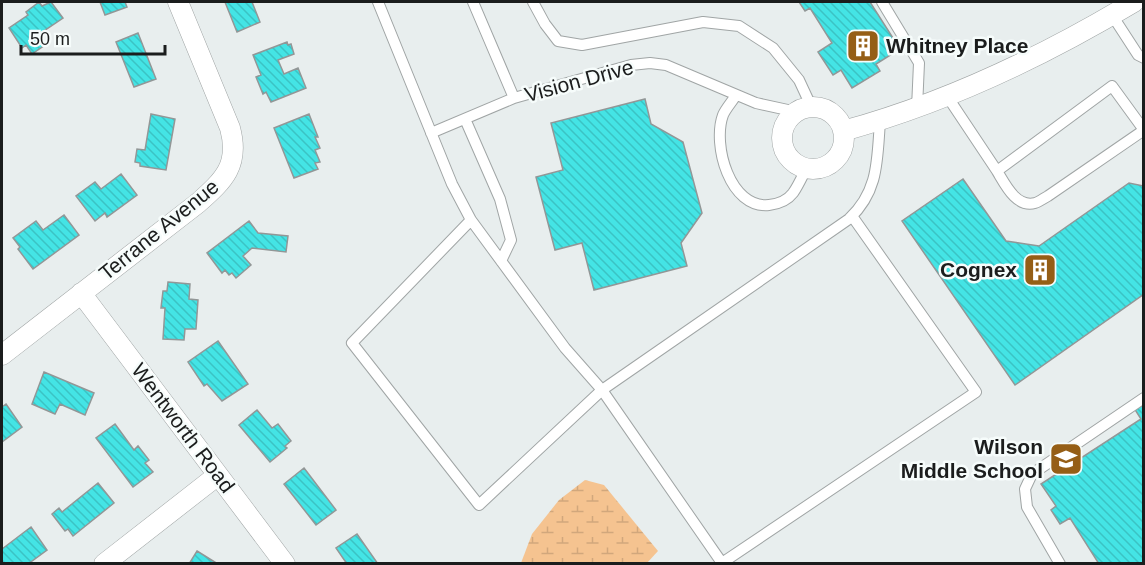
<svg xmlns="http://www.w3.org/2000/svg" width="1145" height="565" viewBox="0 0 1145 565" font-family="Helvetica,sans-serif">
	<defs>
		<pattern id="wetland-marsh" width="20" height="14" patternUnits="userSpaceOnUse" patternTransform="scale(1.5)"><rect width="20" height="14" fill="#f5c390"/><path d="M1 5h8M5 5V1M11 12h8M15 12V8" fill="none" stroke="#d1a77c"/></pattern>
		<pattern id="building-back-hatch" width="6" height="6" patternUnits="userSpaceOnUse" patternTransform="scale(1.5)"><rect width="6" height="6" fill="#44e4e5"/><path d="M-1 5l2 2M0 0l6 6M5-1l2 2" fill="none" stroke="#3bc3c4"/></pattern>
	</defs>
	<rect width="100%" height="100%" fill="#e8eeee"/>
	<path fill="url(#wetland-marsh)" d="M585,480L604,485L658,551L647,563H521L532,534L559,500Z"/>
	<path fill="url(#building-back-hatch)" stroke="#929797" stroke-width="1.5" d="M39,2L42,6L51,2L63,18L38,35L45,45L32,54L26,45L22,48L9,28L28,15L26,12Z
		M100,2H125L127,7L105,15Z
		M225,2H252L260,22L237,32Z
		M799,2H870L900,49L876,64L880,71L852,88L841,70L833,75L818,52L832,43L810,8L805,11Z
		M138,33L156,79L134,87L116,42Z
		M287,42L288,45L291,44L294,54L278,60L284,74L298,68L306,88L271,102L266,92L263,94L256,77L261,75L253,55Z
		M645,99L651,124L683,142L702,213L681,243L687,266L594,290L582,243L555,250L536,177L563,170L551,123Z
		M151,114L175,119L166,170L140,166V163L135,162L137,149L145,150Z
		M309,114L318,137H315L320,148L315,150L320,162L315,163L318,169L294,178L274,128Z
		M121,174L137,195L107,217L105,213L95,221L76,196L95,182L101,189Z
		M963,179L1006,241L1039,246L1129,183L1144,186V294L1015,385L902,221Z
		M64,215L79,235L33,269L18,249L20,247L13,238L36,221L43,230Z
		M249,221L258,233L288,236L286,252L252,248L243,256L251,265L236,278L232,273L229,275L225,270L222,273L207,253Z
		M168,282L190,284L189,299L198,300L196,329H185L184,340L163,339L165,308H161L163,291H167Z
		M218,341L248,384L222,401L207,384L204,386L188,362Z
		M44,372L94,393L85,415L60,404L55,414L32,404Z
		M1144,402V564H1099L1070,518L1060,524L1051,510L1056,506L1041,484L1141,419L1134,408Z
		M6,404L22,427L2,442V407Z
		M257,410L272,428L278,424L291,441L285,446L287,448L270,462L239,425Z
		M115,424L134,450L138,446L149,460L145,463L153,472L133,487L96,438Z
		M304,468L336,510L316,525L284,484Z
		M98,483L114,503L73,536L68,529L65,531L52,514L59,508L62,512Z
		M31,527L47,550L28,564H2V549Z
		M357,534L378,564H347L336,548Z
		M197,551L218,564H189Z"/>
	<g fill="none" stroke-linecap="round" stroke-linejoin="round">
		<g stroke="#a0a5a5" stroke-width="12">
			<path id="lane" d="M378,2L452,184L471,220L565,348L602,390L722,563L976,392L852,216
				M473,2L514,98
				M533,2L545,24L558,41L582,45L703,22L739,26L773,48L799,80L812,108
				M882,2L919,63L917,108
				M1112,15L1138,55L1144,58
				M736,95C732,102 726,108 723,115C712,145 730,209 769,205C778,204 787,201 793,193C798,186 802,177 806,169
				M947,96L997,171L1112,86L1144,130L1048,196C1044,198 1039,202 1035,203C1016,208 1005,184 997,171
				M465,119L500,199L511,240L501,261
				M431,133L514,98L631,65L650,63L666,65L756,103L797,112
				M471,220L352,343L479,505L602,390L849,219C879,191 877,160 880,121
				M1060,564L1027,507L1025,489L1032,474L1144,398"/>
		</g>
		<g stroke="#a0a5a5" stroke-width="21">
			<path id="street" d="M782 138a31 31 0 1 1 62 0a31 31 0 1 1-62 0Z
				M843,131C946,103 1044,56 1134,2
				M81,293L285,564
				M2,355L198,203C224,180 240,165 230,128L178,2
				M104,564L218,475"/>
		</g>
		<use href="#lane" stroke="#fff" stroke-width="10"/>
		<use href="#street" stroke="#fff" stroke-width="20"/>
	</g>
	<defs>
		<g id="building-square" transform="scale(1.725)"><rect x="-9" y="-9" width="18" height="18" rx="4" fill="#955e16" stroke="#f6fcfb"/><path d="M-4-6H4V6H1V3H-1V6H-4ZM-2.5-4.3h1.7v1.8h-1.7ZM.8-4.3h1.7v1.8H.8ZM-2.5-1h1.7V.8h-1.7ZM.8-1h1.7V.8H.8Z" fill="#fff"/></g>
		<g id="school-square" transform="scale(1.725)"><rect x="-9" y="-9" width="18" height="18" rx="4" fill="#955e16" stroke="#f6fcfb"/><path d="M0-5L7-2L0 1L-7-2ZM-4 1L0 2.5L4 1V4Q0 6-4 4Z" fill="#fff"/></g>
	</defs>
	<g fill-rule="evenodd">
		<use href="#building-square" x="863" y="46"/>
		<use href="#building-square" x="1040" y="270"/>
		<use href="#school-square" x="1066" y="459"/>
	</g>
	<g text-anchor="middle" stroke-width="5" stroke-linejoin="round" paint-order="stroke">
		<g font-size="21" font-weight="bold" fill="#1b1d1d" stroke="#f6fcfb" text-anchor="end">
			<text x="886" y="53" text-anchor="start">Whitney Place</text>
			<text x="1017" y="277">Cognex</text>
			<text x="1043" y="454">Wilson<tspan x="1043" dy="24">Middle School</tspan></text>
		</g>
		<g font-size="21" fill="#1b1d1d" stroke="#f6fcfb">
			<text transform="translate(579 81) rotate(-15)" y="7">Vision Drive</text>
			<text transform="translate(159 230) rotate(-39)" y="7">Terrane Avenue</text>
			<text transform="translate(183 428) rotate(53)" y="7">Wentworth Road</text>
		</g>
	</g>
	<rect width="1145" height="565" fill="none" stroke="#1b1d1d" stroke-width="6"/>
	<path d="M21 45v9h144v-9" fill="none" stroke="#1b1d1d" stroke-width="3"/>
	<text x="30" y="45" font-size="18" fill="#1b1d1d" stroke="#f6fcfb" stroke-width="4.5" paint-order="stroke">50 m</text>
</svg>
